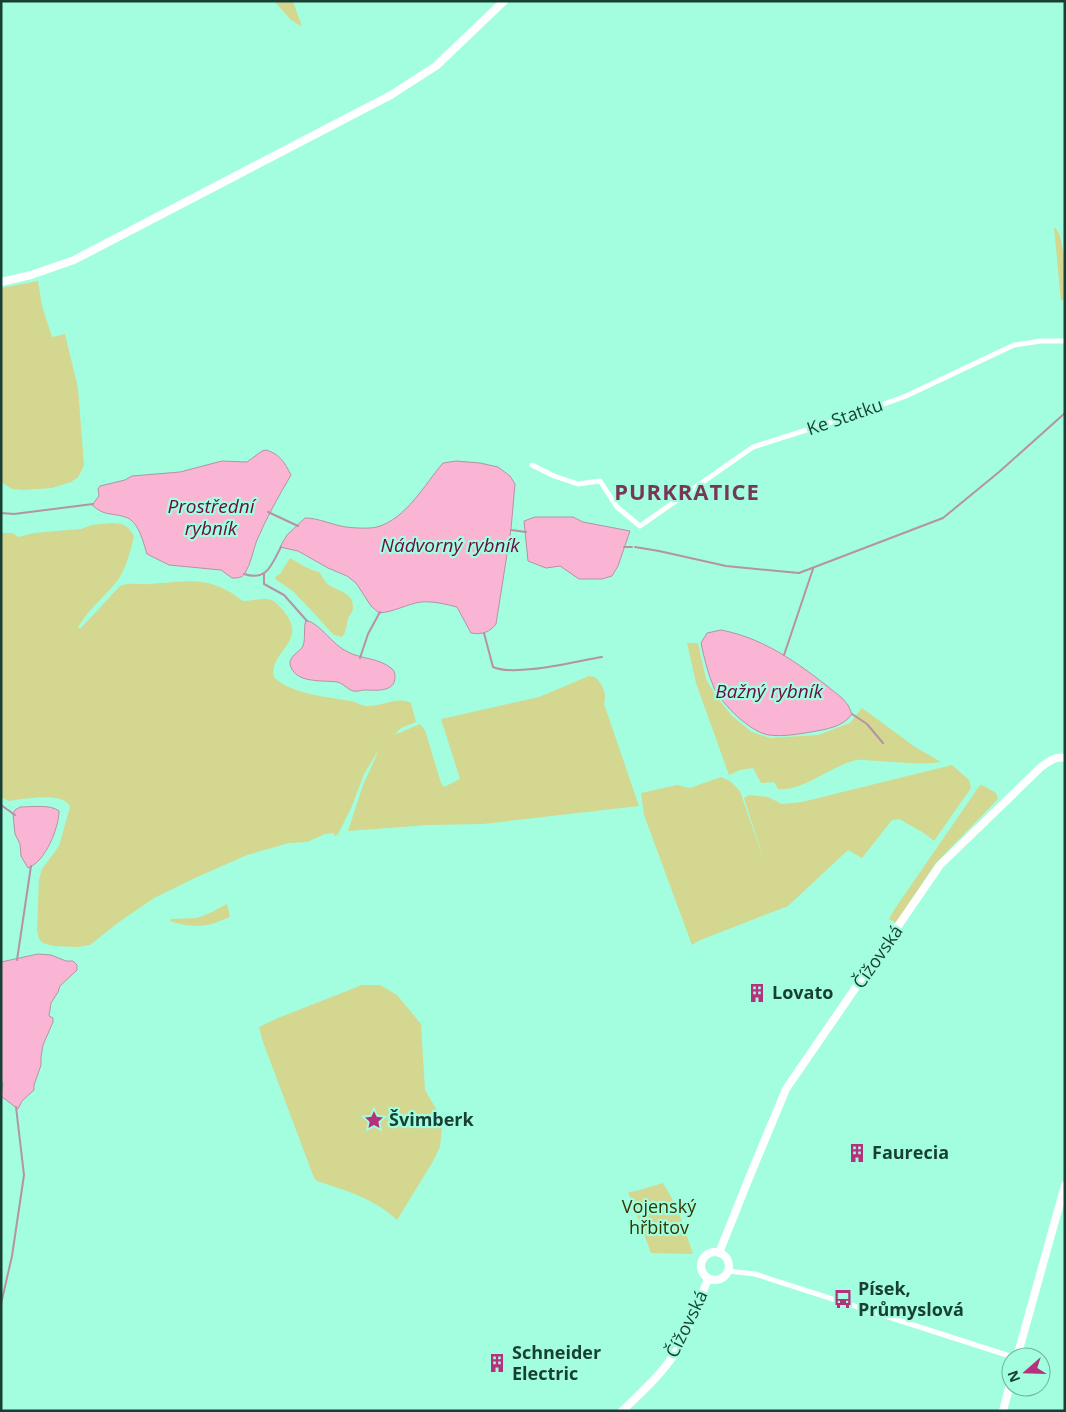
<svg xmlns="http://www.w3.org/2000/svg" width="1066" height="1412" viewBox="0 0 1066 1412" font-family="'Open Sans',sans-serif">
	<rect width="100%" height="100%" fill="#a2fedf"/>
	<path fill="#d3d790" d="M274,1H293L302,27L291,20Z
		M1054,227C1066,235 1065,283 1065,299L1061,301Z
		M38,281L42,306L52,337L65,334L78,388L84,465L82,470L78,477L71,482L52,488L23,490L12,489L1,482V288Z
		M110,523C123,523 128,525 134,536C131,550 126,568 118,580C105,596 89,609 78,627L80,629L120,586C129,582 140,585 150,584C189,581 210,575 243,601C268,600 269,592 286,614C307,642 268,653 274,677C290,694 328,697 351,701C357,702 363,707 369,706C382,706 399,696 411,703L416,722L401,728L394,735L420,724L425,730L441,783L444,787L460,779L441,719L539,697L589,676L595,677C603,685 607,693 604,704L639,806L483,824L428,825L348,831L363,785L380,748L364,774L352,806L338,834L334,836V833L325,834L307,842L289,843L247,855L195,878L154,898L119,922L90,945L77,947L53,946L43,943L39,939L37,930L39,879L42,869L59,846L70,807C65,791 22,799 9,801L1,797V533H13L18,537L34,533L81,529L92,525Z
		M290,558C301,564 307,569 319,572C322,576 325,582 329,585C338,591 354,593 353,608C353,613 349,615 348,619C346,626 347,631 342,637L334,635L294,592L275,579L276,576L280,574Z
		M687,643H698L706,679L716,696L732,716L752,732L770,738L818,735L850,723L862,708L915,747L941,762C920,765 900,762 879,761C872,761 863,759 856,760C831,766 802,792 778,789L774,782L761,783L753,768L740,770L729,775L696,683Z
		M952,765L969,780L971,788L934,841L924,833L899,819L892,820L862,858L848,850L788,906L698,941L692,945L644,815L641,793L677,785L690,788L721,777L730,781L740,791L766,867L744,798L749,795L768,797L782,804L802,802Z
		M980,785L984,786L996,793L998,799L935,864L896,923L889,919L894,910Z
		M227,904L230,917C207,927 195,929 170,921L171,919L197,918L212,912Z
		M362,985H380L397,995L421,1024L425,1090L438,1112L442,1128L440,1147L432,1163L397,1220C375,1199 345,1190 317,1181L314,1178L263,1042L259,1027L278,1018Z
		M663,1183L677,1207L693,1254L651,1253L628,1192L636,1191Z"/>
	<path fill="#fab5d4" stroke="#b692a4" d="M266,450C280,454 285,463 291,475C278,497 267,517 257,540C253,550 251,564 245,573C242,578 238,578 232,578L221,570L169,565L147,554C143,542 139,521 125,517C110,512 106,517 92,505L99,496L98,489L100,486L125,480L132,476L180,472L222,461L247,462L262,451Z
		M456,461L480,463L498,467L510,476L515,484L511,529L496,624C490,632 482,635 471,633L457,607C445,604 433,601 421,602C407,604 394,612 379,613L371,606L356,583L347,576L328,568L298,551L280,547L287,535L305,518C319,518 332,525 346,527C356,528 368,529 377,527C406,519 425,484 443,463Z
		M535,517H573L583,522L630,531L618,566L612,576L602,579H579L560,566L546,568L528,561L524,521Z
		M306,620C321,624 332,645 348,652C361,659 379,658 391,668C394,670 395,673 395,677C395,693 375,690 364,690C361,690 357,692 353,691C347,689 343,683 337,682C323,680 294,684 290,664C289,656 300,652 303,646C306,638 303,628 306,620Z
		M721,630C768,639 805,668 842,698L848,705L852,714C843,727 827,729 811,732C799,734 782,737 769,735C751,733 722,704 714,688C708,673 704,658 701,643L707,633Z
		M20,807C31,807 50,804 59,811C59,828 45,862 28,868L21,856L20,844L15,834L13,814L15,810Z
		M38,954L51,955L66,961H73L77,965V970L60,986L58,992L51,1003L49,1016L53,1018V1022L43,1045L41,1057V1065L34,1085V1090L22,1101L18,1109L1,1096L3,1084L1,1080V962Z"/>
	<g fill="none" stroke-linecap="round" stroke-linejoin="round">
		<path stroke="#b692a4" stroke-width="2" d="M268,512L298,526
			M1,513L14,514L93,504
			M511,530L526,532
			M624,547H632
			M635,547L659,551L726,566L799,573L943,518L999,472L1065,413
			M244,574C268,582 272,563 281,547
			M264,574V584L284,595L307,621
			M484,633L493,667C515,677 576,661 602,657
			M784,655L813,569
			M360,658L368,634L380,612
			M852,714L867,724L883,743
			M1,805L15,815
			M17,960L31,866
			M1,1304L12,1256L24,1175L16,1107"/>
		<path stroke="#fff" stroke-width="5" d="M532,465L554,476L578,484L600,481L617,507L640,526L753,447L854,415L906,396L1014,345L1041,341H1065
			M728,1271L755,1274L1013,1357"/>
		<path stroke="#fff" stroke-width="8" d="M1,282L31,275L74,260L391,95L436,66L504,1
			M701 1266a14 14 0 1 1 28 0a14 14 0 1 1-28 0Z
			M719,1253L749,1178L786,1089L940,865L1041,767C1048,762 1055,756 1065,758
			M1017,1357L1065,1185
			M622,1411C642,1392 665,1371 679,1347C691,1325 699,1301 708,1279
			M1003,1411L1011,1380"/>
	</g>
	<defs>
		<g id="building-bare" transform="scale(1.5)"><path d="M-4-6H4V6H1V3H-1V6H-4ZM-2.5-4.3h1.7v1.8h-1.7ZM.8-4.3h1.7v1.8H.8ZM-2.5-1h1.7V.8h-1.7ZM.8-1h1.7V.8H.8Z" fill="#b4327b" stroke="#a2fedf" stroke-width="2.5" paint-order="stroke"/></g>
		<g id="sight-bare" transform="scale(1.5)"><path d="M0-6L1.8-2.2L6-1.7L2.9 1.2L3.7 5.4L0 3.3L-3.7 5.4L-2.9 1.2L-6-1.7L-1.8-2.2Z" fill="#b4327b" stroke="#a2fedf" stroke-width="2.5" paint-order="stroke"/></g>
		<g id="bus-bare" transform="scale(1.5)"><path d="M-5-6H5V4H4V6H2V4H-2V6H-4V4H-5ZM-3.5-4V0h7V-4ZM-3.5 1.2v1.5H-2V1.2ZM2 1.2v1.5H3.5V1.2Z" fill="#b4327b" stroke="#a2fedf" stroke-width="2.5" paint-order="stroke"/></g>
	</defs>
	<g fill-rule="evenodd">
		<use href="#building-bare" x="757" y="993"/>
		<use href="#sight-bare" x="374" y="1120"/>
		<use href="#building-bare" x="857" y="1153"/>
		<use href="#bus-bare" x="843" y="1299"/>
		<use href="#building-bare" x="497" y="1363"/>
	</g>
	<g text-anchor="middle" stroke-width="4.5" stroke-linejoin="round" paint-order="stroke">
		<g font-size="18" fill="#183f33" stroke="#a2fedf">
			<text transform="translate(845 417) rotate(-19)" y="6">Ke Statku</text>
			<text transform="translate(878 957) rotate(-55)" y="6">Čížovská</text>
			<text transform="translate(687 1324) rotate(-64)" y="6">Čížovská</text>
		</g>
		<g font-size="18" font-weight="bold" fill="#183f33" stroke="#a2fedf" text-anchor="start">
			<text x="772" y="999">Lovato</text>
			<text x="389" y="1126">Švimberk</text>
			<text x="872" y="1159">Faurecia</text>
			<text x="858" y="1295">Písek,<tspan x="858" dy="21">Průmyslová</tspan></text>
			<text x="512" y="1359">Schneider<tspan x="512" dy="21">Electric</tspan></text>
		</g>
		<g font-size="18" fill="#353600" stroke="#a2fedf">
			<text x="659" y="1213">Vojenský<tspan x="659" dy="21">hřbitov</tspan></text>
		</g>
		<g font-size="19" font-style="italic" fill="#6e0946" stroke="#a2fedf">
			<text x="211" y="513">Prostřední<tspan x="211" dy="22">rybník</tspan></text>
			<text x="450" y="552">Nádvorný rybník</text>
			<text x="769" y="698">Bažný rybník</text>
		</g>
		<g font-size="22" font-weight="bold" letter-spacing="1" fill="#783757" stroke="#a2fedf">
			<text x="687" y="500">PURKRATICE</text>
		</g>
	</g>
	<rect width="1066" height="1412" fill="none" stroke="#183f33" stroke-width="5"/>
	<g transform="translate(1026 1372) rotate(250)"><circle r="24" fill="#a2fedf" stroke="#6bb29a"/>
	<path d="M0-4L9 19L0 12L-9 19Z" fill="#b4327b"/>
	<text y="-8" font-size="14" font-weight="bold" text-anchor="middle" fill="#183f33">N</text>
	</g>
</svg>
